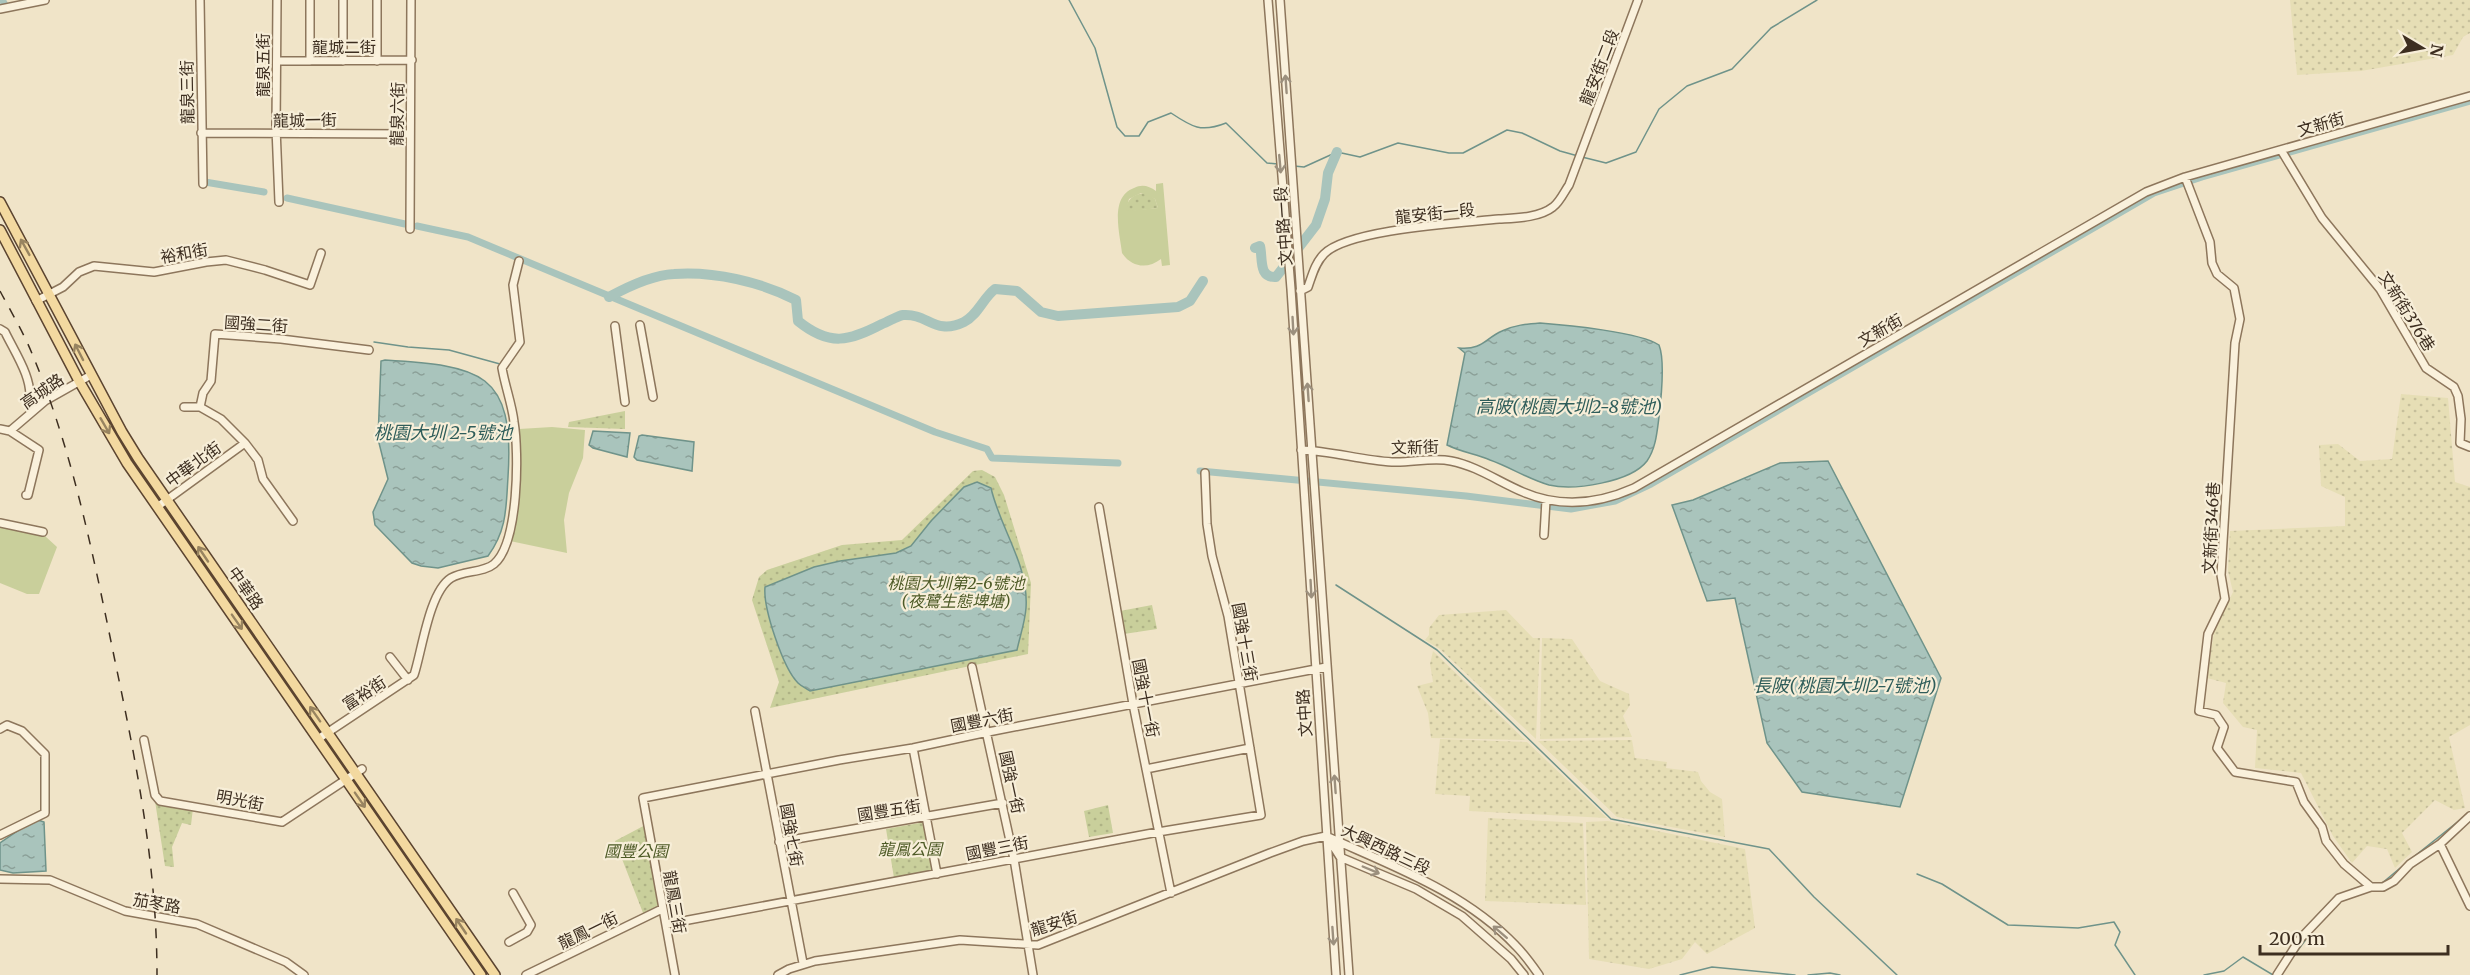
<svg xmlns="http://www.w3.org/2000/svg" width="2470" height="975" viewBox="0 0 2470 975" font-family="Merriweather,'Noto Sans TC',serif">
	<defs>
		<pattern id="farmland-dots" width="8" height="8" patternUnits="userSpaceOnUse" patternTransform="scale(1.5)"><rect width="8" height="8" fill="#e6deb5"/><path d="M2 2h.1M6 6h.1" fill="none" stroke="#c6bf9b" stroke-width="1.8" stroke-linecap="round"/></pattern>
		<pattern id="grass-dots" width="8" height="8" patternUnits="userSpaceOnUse" patternTransform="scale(1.5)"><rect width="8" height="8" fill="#c9cf9b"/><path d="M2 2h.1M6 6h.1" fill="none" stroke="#aeb285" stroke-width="1.8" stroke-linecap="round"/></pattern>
		<pattern id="water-ripples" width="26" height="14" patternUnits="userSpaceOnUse" patternTransform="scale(1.5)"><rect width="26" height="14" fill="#a9c4bc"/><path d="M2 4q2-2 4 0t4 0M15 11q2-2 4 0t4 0" fill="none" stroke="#8ba098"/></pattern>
	</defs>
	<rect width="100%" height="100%" fill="#f0e4c8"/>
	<path fill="url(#farmland-dots)" d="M2290,0H2470V33L2463,37L2453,55L2361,71L2297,75Z
		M2401,394L2448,398L2455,482L2470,487V725L2449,737L2465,808L2454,810L2435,800L2402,833L2412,852L2395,868L2387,849L2367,846L2352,863L2333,836L2301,773L2255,768L2257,730L2243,727L2223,703L2226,683L2207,678L2214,632L2233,592L2228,571L2230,531L2345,526V497L2321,486L2319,445L2338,444L2360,461L2392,459Z
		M1506,610L1533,638H1540L1536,739L1440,649L1425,640L1429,635V628L1439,615Z
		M1542,638L1572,639L1600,681L1629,694L1630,705L1623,716L1632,737L1540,739Z
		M1433,651L1525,740L1431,738L1428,713L1417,686L1433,682L1430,664Z
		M1440,739L1527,742L1607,818L1469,811L1470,796L1435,794Z
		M1632,740L1635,758L1667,762L1666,768L1698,772L1701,781L1710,792L1722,799L1725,837L1617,817L1538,741Z
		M1488,818L1583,823L1586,905L1485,901Z
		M1608,821L1745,849L1755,928L1707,954L1695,942L1682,959L1649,969L1589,959L1586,822Z"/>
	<path fill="url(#grass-dots)" d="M1146,193L1155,199L1158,208L1125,212C1127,199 1133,194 1146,193Z
		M625,411V429L568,427L569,422Z
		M982,470L995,477L1004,495L1031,583L1028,654L770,708L779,682L752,600L759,577L767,570L842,545L902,540L973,471Z
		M1152,605L1157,629L1124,634L1120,611Z
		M155,801L193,808L191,825L182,823L172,847L174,867L165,866Z
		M1108,805L1113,833L1089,837L1084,811Z
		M925,822L934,870L894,878L886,829Z
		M649,823L662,909L645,918L615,841Z"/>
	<path fill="#c9cf9b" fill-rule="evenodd" d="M1163,183L1170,265L1162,266L1161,259C1148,269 1132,268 1122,253C1120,234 1109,197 1134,188C1142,184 1149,186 1156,191V184ZM1141,193L1155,199L1158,208L1126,211L1129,199Z
		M552,427L585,430L583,458L569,493L564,520L567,553L510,541C519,503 523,468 519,429Z
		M0,526L45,536L57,547L39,594H27L0,583Z"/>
	<path fill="url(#water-ripples)" stroke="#6f938a" stroke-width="1.5" d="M1540,323C1566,325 1640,332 1659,345C1665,360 1661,400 1659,417C1657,432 1656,448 1647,461C1631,482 1574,491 1549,485C1528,479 1510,467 1490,460C1476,454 1461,452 1447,445L1465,353L1459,348C1483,350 1484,339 1502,331C1514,325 1527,324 1540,323Z
		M385,360C480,366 515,371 508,477C506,508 507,530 488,556L438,568L421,566L412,563L375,525L373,512L388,479L378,439L381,361Z
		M593,431L630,433L627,457L593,448L589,445Z
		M642,435L694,442L692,471L637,460L634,457L639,436Z
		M1828,461L1941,678L1900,807L1802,792L1767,743L1735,598L1707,601L1672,505L1693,500L1780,463Z
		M977,482L991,488C1000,528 1029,565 1026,608C1025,622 1020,636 1017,650L810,691C806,688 801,686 798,683C783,668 763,608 765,587L814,567L840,561L896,553L911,546L931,521L964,487Z
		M35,819L44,822L46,871L13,873L0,870V843Z"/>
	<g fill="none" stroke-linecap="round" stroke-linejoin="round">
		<path stroke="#6f938a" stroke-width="1.5" d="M1069,0L1095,48L1117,127L1125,136H1139L1148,122L1171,113C1192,127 1201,133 1226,123L1267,163L1278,164
			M1582,157L1606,163L1636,152L1659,109L1687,86L1732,69L1771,28L1817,0
			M1294,166L1304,167L1337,152L1360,157L1398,143L1449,153H1463L1507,130L1522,133L1560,151L1578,156
			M374,342L408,347L449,350L500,364L504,359
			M1336,585L1437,650L1611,819L1769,849L1814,897L1897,975
			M2411,859L2470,812
			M1917,874L1942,884L2008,925L2078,928L2114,922L2120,932L2115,945L2135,975
			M2381,884L2405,864
			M2289,962L2313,930
			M1680,975L1712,967L1795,975
			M1808,975L1830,973L1840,975
			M2204,975L2224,971L2243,957L2273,975"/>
		<path stroke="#a9c4bc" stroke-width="7" d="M2,0L4,3
			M205,182L264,192
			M287,198L405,224
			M417,226L468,237L935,432L987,449L992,458L1118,463
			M1200,471L1466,496L1571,509L1615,501L1651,484L2154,193L2202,177L2470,101"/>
		<path stroke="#a9c4bc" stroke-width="10" d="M1255,248L1260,246C1263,258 1258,278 1276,277L1316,225L1325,199L1328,173L1337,152
			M609,297C629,286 652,275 674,274C714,271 761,282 796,300L798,321C830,347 849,341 882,324C888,322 897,316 903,315C928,313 935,336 964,322C978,315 983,298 995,289L1017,291L1041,312L1058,316L1178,307L1190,301L1203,281"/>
		<g stroke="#8d765c" stroke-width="10">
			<path id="minor" d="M200,0L203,184
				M277,0L276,128L279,202
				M310,0V61
				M1268,0L1291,289L1336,975
				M1280,0L1349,975
				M0,9L45,0
				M277,61L412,60
				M343,61V0
				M377,61V0
				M201,133L410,134
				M2281,150L2322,218L2380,289L2426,368L2454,387L2458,396L2461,419L2460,443L2470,447
				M2185,177L2210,242L2212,263L2217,274L2234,288L2240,319L2235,343L2221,575L2225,599L2208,634L2199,711L2216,715L2224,727L2217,748L2235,772L2296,782L2304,802L2322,827L2326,841L2344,864L2371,887H2383L2394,881L2410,864L2440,844L2470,816
				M410,229L411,0
				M1300,291L1308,287C1312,276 1315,263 1324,254C1348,229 1462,223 1499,219C1515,218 1539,218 1553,207C1560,202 1564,192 1569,185L1638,0
				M36,301L63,287L79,272L94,266L154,272L206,262L226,260L265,270L310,285L321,253
				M640,325L653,397
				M615,326L625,402
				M0,329L5,332C14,351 34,380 29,401L38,407
				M184,407H200L221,419L245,443L258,460L263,479L293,521
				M200,407L203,393L211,381L215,334L281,339L369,350
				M0,429L10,431L45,401L91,375
				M10,431L39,450L28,495H26
				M1301,450C1331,451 1361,460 1392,462C1412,463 1432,457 1451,461C1477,466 1499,482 1523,492C1560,508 1598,504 1634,488L2146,192L2185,177L2470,96
				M157,507L245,443
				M1099,507L1133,704L1171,893
				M0,523L43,532
				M1544,535L1546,500
				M390,657L408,680
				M972,667L1014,859L1033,975
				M755,711L803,963
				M0,729L7,725L22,731L45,754V813L0,835
				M318,739L414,675C422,651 429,592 451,578C464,570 483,573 494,564C519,543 519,452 514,422C512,404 505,386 502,368L520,342L513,285L519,261
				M144,740L155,795L160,801L282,822L362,769
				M913,748L937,874
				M1146,769L1250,748
				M1326,836C1392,866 1465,892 1516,946C1525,955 1532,965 1539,975
				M1328,838L1340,857L1416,889L1462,916L1511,959L1524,975
				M779,842L1003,803
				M2440,844L2470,906
				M0,879L50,880L125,911L197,924L286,962L304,975
				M667,924L1158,832L1261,815L1228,616L1212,556L1207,524L1205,473
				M509,942L527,932L531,925L513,893
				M526,975L662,909
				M675,975L643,798L839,760L913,748L988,732L1326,667
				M778,975L789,969L815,961L960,940L1038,945L1270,853L1303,841L1326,836
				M2277,975L2300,939L2339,898L2371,887"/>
		</g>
		<g stroke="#5b4430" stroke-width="12">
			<path id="major" d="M0,202L122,432L138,458L495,975
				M0,230L79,381L127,463L481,975"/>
		</g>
		<use href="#minor" stroke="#faf1dc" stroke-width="7"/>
		<use href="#major" stroke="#f3d9a0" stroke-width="9"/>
		<path stroke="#3d2e20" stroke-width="1.5" stroke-dasharray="10 10" stroke-linecap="butt" d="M0,291C11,312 24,333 33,356C73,452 94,559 115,661C137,766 157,868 157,975"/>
	</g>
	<defs><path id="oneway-shaft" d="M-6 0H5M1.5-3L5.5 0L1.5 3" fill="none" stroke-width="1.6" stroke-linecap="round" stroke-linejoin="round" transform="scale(1.5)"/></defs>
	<g stroke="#9c907e">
		<use href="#oneway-shaft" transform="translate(1286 84) rotate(-94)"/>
		<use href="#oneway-shaft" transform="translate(1280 164) rotate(85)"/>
		<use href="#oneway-shaft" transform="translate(1293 326) rotate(87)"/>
		<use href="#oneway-shaft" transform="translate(1308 392) rotate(-94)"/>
		<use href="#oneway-shaft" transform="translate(1311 589) rotate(87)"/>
		<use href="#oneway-shaft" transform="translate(1335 784) rotate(-94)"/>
		<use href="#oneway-shaft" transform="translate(1371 870) rotate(23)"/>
		<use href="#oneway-shaft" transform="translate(1500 932) rotate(-139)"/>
		<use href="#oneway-shaft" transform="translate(1333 936) rotate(86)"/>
	</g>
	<g stroke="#988460">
		<use href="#oneway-shaft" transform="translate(25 247) rotate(-119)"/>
		<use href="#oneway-shaft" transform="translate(79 352) rotate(-117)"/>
		<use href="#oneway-shaft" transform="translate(105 426) rotate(60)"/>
		<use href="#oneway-shaft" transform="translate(203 554) rotate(-124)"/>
		<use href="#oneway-shaft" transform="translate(237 622) rotate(55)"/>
		<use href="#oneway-shaft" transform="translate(315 714) rotate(-125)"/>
		<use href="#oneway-shaft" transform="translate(360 800) rotate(55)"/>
		<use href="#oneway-shaft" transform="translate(461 926) rotate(-124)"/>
	</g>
	<g text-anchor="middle" stroke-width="4.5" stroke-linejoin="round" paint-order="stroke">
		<g font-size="16" fill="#3d2e20" stroke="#f7eed8">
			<text x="344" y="53">龍城二街</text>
			<text transform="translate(263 65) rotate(-90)" y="6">龍泉五街</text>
			<text transform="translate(1599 67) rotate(-69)" y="6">龍安街二段</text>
			<text transform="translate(187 92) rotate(-91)" y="6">龍泉三街</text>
			<text transform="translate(397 114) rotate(-89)" y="6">龍泉六街</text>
			<text transform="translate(305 120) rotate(-1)" y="6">龍城一街</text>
			<text transform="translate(2321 124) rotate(-16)" y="6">文新街</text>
			<text transform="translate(1435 213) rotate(-6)" y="6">龍安街一段</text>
			<text transform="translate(1283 226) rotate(-94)" y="6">文中路一段</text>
			<text transform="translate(184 253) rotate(-10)" y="6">裕和街</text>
			<text transform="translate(2407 311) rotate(58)" y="6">文新街376巷</text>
			<text transform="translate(256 324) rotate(4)" y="6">國強二街</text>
			<text transform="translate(1880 330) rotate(-30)" y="6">文新街</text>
			<text transform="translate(42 391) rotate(-35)" y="6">高城路</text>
			<text transform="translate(1415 447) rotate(-1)" y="6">文新街</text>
			<text transform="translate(193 464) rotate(-36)" y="6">中華北街</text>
			<text transform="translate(2211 528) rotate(-87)" y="6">文新街346巷</text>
			<text transform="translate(246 588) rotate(55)" y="6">中華路</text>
			<text transform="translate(1245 642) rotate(80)" y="6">國強十三街</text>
			<text transform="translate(364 693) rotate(-33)" y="6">富裕街</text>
			<text transform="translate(1146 698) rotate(79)" y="6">國強十一街</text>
			<text transform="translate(1304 713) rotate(-94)" y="6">文中路</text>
			<text transform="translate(982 720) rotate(-11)" y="6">國豐六街</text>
			<text transform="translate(1012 782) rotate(78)" y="6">國強一街</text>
			<text transform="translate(240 800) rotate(11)" y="6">明光街</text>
			<text transform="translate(889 810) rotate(-9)" y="6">國豐五街</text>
			<text transform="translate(792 835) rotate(80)" y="6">國強七街</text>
			<text transform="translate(997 848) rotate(-11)" y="6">國豐三街</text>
			<text transform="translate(1386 849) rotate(25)" y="6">大興西路三段</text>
			<text transform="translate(675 902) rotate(80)" y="6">龍鳳三街</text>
			<text transform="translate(157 903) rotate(10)" y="6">茄苳路</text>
			<text transform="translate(1054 923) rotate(-18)" y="6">龍安街</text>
			<text transform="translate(588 930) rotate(-26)" y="6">龍鳳一街</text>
		</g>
		<g font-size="16" font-style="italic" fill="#4d5a26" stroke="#f7eed8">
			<text x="956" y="589">桃園大圳第2-6號池<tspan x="956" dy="18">(夜鷺生態埤塘)</tspan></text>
			<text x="910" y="855">龍鳳公園</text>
			<text x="636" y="857">國豐公園</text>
		</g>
		<g font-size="18" font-style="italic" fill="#2f5d5a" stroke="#f7eed8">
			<text x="1569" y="413">高陂(桃園大圳2-8號池)</text>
			<text x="443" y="439">桃園大圳 2-5號池</text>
			<text x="1845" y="692">長陂(桃園大圳2-7號池)</text>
		</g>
	</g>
	<g transform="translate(2422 48) rotate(100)" stroke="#f7eed8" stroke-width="4.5" paint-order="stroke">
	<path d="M0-4.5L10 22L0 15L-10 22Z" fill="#3d2e20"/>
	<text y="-9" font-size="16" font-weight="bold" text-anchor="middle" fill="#3d2e20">N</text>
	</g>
	<path d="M2260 945v9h188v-9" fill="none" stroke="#3d2e20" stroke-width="3"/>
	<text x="2269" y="945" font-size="18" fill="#3d2e20" stroke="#f7eed8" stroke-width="4.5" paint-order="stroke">200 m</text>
</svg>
